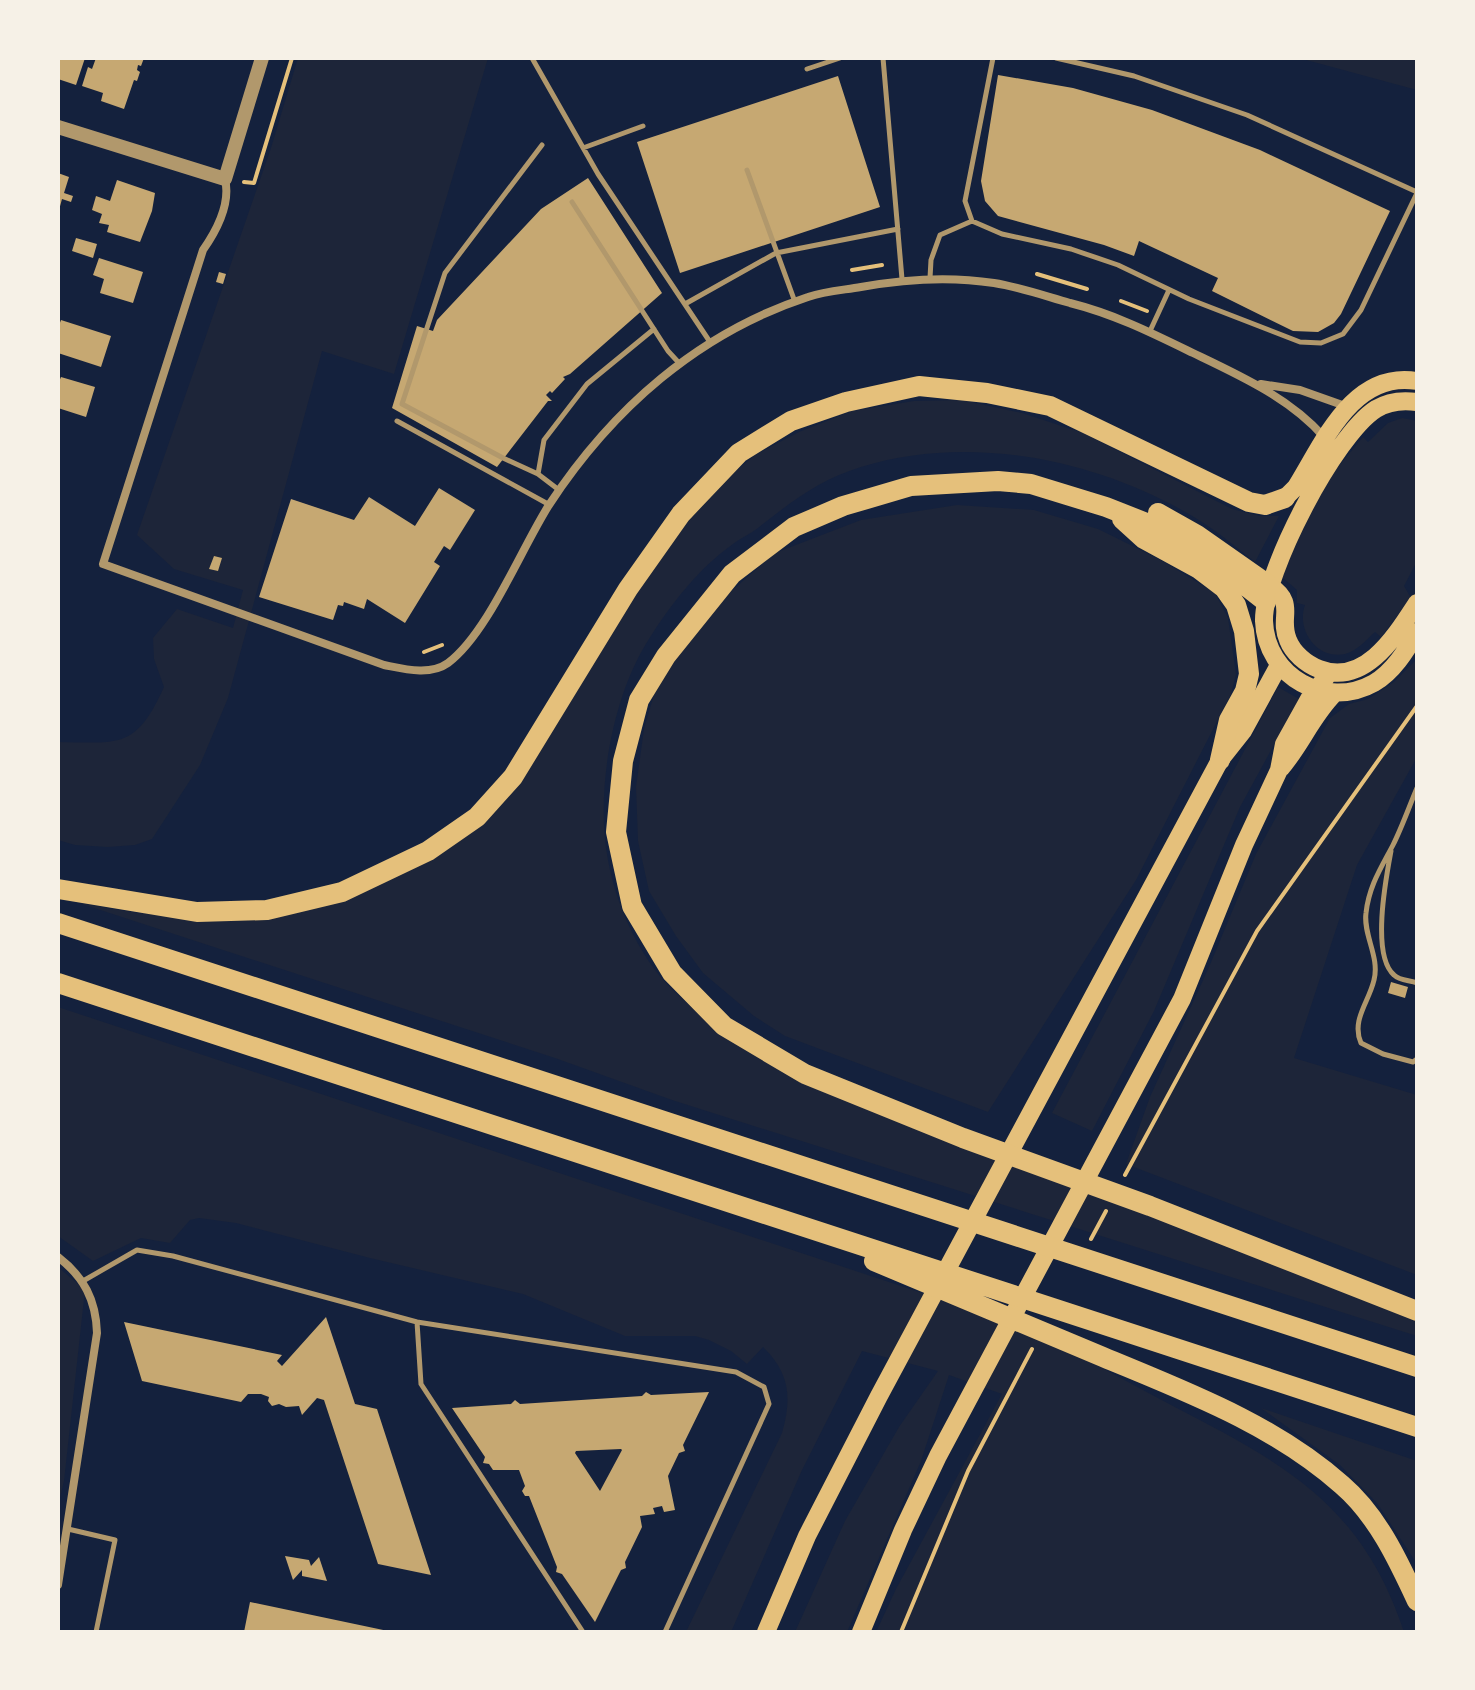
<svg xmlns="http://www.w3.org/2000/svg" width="1475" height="1690" viewBox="0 0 1475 1690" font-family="'Open Sans',sans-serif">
	<rect width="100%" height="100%" fill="#14213d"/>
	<path fill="#1d2539" d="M298,58H488L394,374L322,351L228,698L200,765L152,839L135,845L108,847L75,845L58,840V742C120,743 136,749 164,687L154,659L153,638L177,609L233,628L243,590L174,569L137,535L271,148Z
		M1299,58H1417V90Z
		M962,400L1022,413L1083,433L1232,509L1260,516H1279L1255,562C1238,549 1221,534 1202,522C1105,461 972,432 861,467C819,480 792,501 758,528C750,534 741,538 733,544C699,568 671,604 649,639C612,696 595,793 608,860C615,900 634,944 659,975C681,1002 715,1024 742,1046L1417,1307V1336L672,1100L555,1058L79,903L138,913L226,917L424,857L497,788L658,538L720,484L755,455L799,432L852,411L914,401Z
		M1402,418L1417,421V561L1404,586L1411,598L1381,637L1375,632C1366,640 1357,651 1345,654C1317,660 1296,630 1305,605L1297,603V590L1282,577L1306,515L1337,468L1363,437L1368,442L1388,423Z
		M957,505L1034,510L1098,529L1161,560L1215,593L1228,618L1236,674L1231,694L1136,880L988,1112L785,1036L754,1016L703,973L676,936L649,891L638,841L636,787L644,729L657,684L704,615L775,553L861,520Z
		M1417,659V757L1357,865L1294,1058L1417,1095V1275L1126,1164L1150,1097L1209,967L1256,854L1330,718L1349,704L1368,699L1394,682Z
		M1278,687L1299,699L1240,807L1154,1011L1092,1131L1052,1113Z
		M58,1007L1037,1331C1081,1356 1125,1381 1171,1405C1283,1463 1362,1504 1404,1632H876L896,1589L1002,1394L949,1375L921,1461L847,1632H795L845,1521L899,1427L938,1371L862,1351L802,1470L731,1632H686L782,1433C792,1398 790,1373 763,1347L747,1364L731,1351L709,1340L695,1336H625L523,1294L370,1258L236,1223L199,1218L190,1220L170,1243L141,1238L93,1261L58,1236Z
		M58,1267L85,1290L64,1481L58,1506Z
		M1261,1408L1417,1461V1564L1377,1503L1340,1465Z"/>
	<path fill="#c6a872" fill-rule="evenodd" d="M60,58H85L76,85L58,79Z
		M96,58H144L141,66L138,65L137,70L140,72L137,81L134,80L124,109L101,101L103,93L82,86L88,67L92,69Z
		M998,75L1073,88L1152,110L1260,150L1390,211L1341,314L1334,323L1318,332L1293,331L1212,291L1218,278L1139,241L1134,256L1104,245L998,216L985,201L981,181Z
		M838,76L880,207L680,273L637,142Z
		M58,173L69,177L64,193L73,196L71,202L62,199L59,210Z
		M588,178L662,293L570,374L563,377L565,379L552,393L550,391L546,395L552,401H548L497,467L392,408L417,326L433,331L437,320L541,209Z
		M117,180L155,193L152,211L140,242L107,232L109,225L99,223L102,214L92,210L96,196L110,201Z
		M76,238L97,244L93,258L72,251Z
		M99,258L143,272L133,303L100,293L104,279L93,275Z
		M219,272L226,274L223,284L216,282Z
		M61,320L111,336L101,367L58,353V328Z
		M61,377L95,387L86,417L58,408V384Z
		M439,488L475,510L450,550L444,546L434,562L440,566L405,623L367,599L364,609L344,602L343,606L338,605L333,620L259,597L291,499L354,520L369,497L415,526Z
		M214,556L222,558L218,571L209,569Z
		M1391,982L1408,987L1405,998L1388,993Z
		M326,1317L355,1404L377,1409L431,1575L378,1564L324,1400L317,1398L302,1415L299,1406L286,1407L279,1404L272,1406L268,1401L269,1397L261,1394H248L241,1402L142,1381L124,1322L282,1355L277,1361L282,1366Z
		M646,1392L651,1395L709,1392L683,1445L685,1451L679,1453L668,1476L675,1510L664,1512L662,1506L653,1508L655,1514L640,1516L642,1527L625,1562L626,1568L621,1570L595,1622L562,1574L556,1572L557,1567L529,1496H525L522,1491L525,1486L519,1470H493L489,1464L483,1463L485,1457L452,1408L511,1404L515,1400L520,1404L642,1396ZM621,1449L622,1450L600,1491L575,1453L576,1451Z
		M285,1556L309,1560L311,1566L319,1557L327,1581L302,1576V1570L293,1580Z
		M250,1602L388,1631V1632H244Z"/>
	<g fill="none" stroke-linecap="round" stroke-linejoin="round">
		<path stroke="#e5c07b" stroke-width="4" d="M244,182L254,183L292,58
			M852,270L882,265
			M1037,274L1087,289
			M1121,301L1147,311
			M424,652L442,645
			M1125,1175L1257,931L1417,706
			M1091,1239L1106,1211
			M901,1632L968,1471L1032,1349"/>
		<path stroke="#b1986c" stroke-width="5" d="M532,58L598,174L710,342
			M883,58L902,279
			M993,58L965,201L972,221L1002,234L1071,249L1118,265L1189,299L1300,342L1321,343L1343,334L1361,310L1417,193
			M1056,58L1134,76L1247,115L1417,192
			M807,69L840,58
			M583,148L643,126
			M747,170L795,302
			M572,202L668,351L680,364
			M930,278L931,260L940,235L972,221
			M685,304L776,253L898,229
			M1150,331L1169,290
			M397,421L548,504
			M538,474L503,458L402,404L445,273L542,145
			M559,490L538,474L544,440L587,384L654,329
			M1417,788C1409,807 1402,827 1393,845C1381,868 1369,886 1366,913C1363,935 1380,957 1374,980C1369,1002 1351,1020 1361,1043L1383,1054L1413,1062L1417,1059
			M1391,851C1386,878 1371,955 1394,975C1400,981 1410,980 1417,983
			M83,1281L137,1250L173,1256L417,1322L736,1372L764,1387L769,1404L665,1632
			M417,1322L421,1384L583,1632
			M68,1529L115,1540L96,1632"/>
		<path stroke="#b1986c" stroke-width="8" d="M225,179C231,204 217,230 203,250L103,564L384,665C404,669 430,676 448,663C488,633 521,549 549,505C612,409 698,333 808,297C825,291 844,290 861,287C905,279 949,276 994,283C1019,287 1045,296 1070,303C1114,314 1152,333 1193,353C1239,375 1290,398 1324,437
			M1261,384L1300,390L1348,407
			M58,1257C84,1277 96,1300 97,1333L58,1585"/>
		<path stroke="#b1986c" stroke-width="14" d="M58,127L225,179L262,58"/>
		<path stroke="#e5c07b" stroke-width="18" d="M1417,402C1403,400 1389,401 1376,409C1335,435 1263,573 1264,621C1266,677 1326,710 1374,683C1393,672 1406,651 1417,632
			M1285,498L1296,487C1324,442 1353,370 1417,381
			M1270,586C1297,604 1278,617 1288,640C1293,653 1306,664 1319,669C1365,687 1396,635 1417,603
			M1281,768C1301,745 1312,716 1334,694
			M766,1632L807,1536L879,1396L1220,760L1243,731L1279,665
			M861,1632L903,1530L938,1456L1182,999L1244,845L1279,770L1284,744L1309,699L1330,672"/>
		<path stroke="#e5c07b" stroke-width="20" d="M1158,513L1197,535L1270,586
			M1122,519L1144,539L1199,569L1224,588L1236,605L1244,631L1249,674L1245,691L1229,720L1220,760
			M1266,602L1215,562L1154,526L1106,507L1031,484L998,481L911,486L843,506L794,527L732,574L666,656L639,700L623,761L616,832L632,906L672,973L724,1026L805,1074L963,1138L1150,1206L1417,1311
			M58,889L197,912L267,910L342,892L428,851L477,817L513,777L628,589L681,514L739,453L791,421L846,402L919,386L987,393L1050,406L1249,502L1265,505L1285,498
			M58,923L1417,1367
			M58,983L1417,1427
			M874,1261C950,1293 1027,1325 1103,1357C1187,1392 1273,1424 1342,1485C1377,1515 1398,1560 1417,1601"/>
	</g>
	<rect width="1475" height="1690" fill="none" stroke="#f6f1e7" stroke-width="120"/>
</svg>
